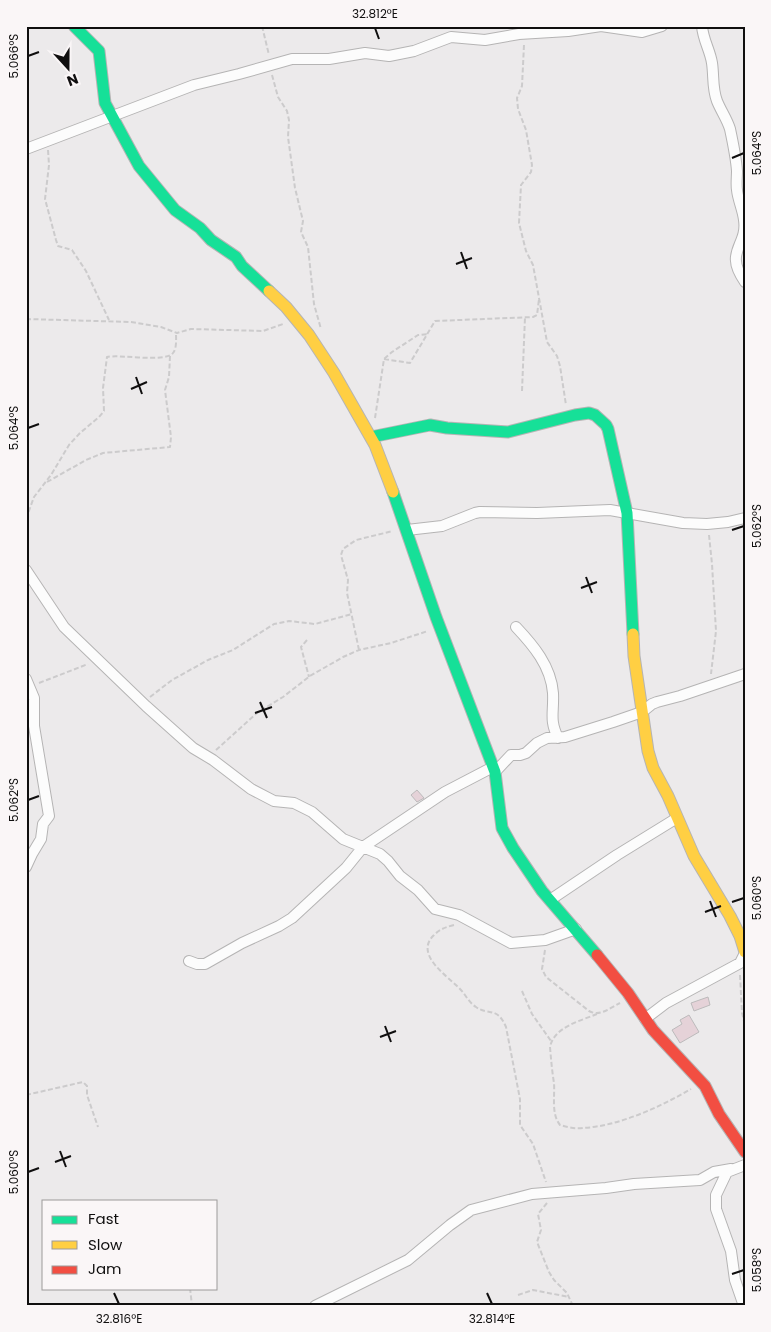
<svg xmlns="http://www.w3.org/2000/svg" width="771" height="1332" viewBox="0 0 771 1332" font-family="Poppins,sans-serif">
	<rect width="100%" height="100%" fill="#eceaeb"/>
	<path fill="#e5d2d8" stroke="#bcbabb" d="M417,790L424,798L417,802L411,795Z
		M708,997L710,1005L694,1011L691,1003Z
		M689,1015L699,1032L680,1043L672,1030L682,1024L680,1020Z"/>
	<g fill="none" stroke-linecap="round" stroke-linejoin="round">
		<g stroke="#b5b4b4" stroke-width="12">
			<path id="street" d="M601,26L642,32L662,26
				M702,26C703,40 710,50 712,63C714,76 712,88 717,101C721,111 727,119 730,129C733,143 736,157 737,171C737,177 736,184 737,190C738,200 743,210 744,220C748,246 723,251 745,282
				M26,149L194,85L239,74L292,59H329L365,53L389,56L414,51L451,37L485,40L519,34L568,31L601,26
				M407,530L442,526L475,513L480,512L537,513L610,510L683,523L707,524L728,522L745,518
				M26,570L64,627L146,706L193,748L213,760L251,789L274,801L294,803L312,812L343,839L380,854L388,861L400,876L418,890L435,909L459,915L511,943L545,940L576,929
				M516,627C533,645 551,666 553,693C554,713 549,719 558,738
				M26,679L34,698V726L49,816L43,824L41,839L32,854L26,867
				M495,772L511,755H520L526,753L537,743L547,738L565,737L613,722L642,712L652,704L657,702L680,696L745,674
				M550,900L617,855L677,818
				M189,961L197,964H205L242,943L279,926L292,918L346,868L363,847L445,792L493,767
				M645,1019L666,1003L740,963L745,953
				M315,1306L408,1260L450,1225L471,1210L532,1194L606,1188L634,1184L700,1180L714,1172L731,1169
				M744,1306L735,1280L731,1251L716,1209V1195L727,1172L745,1165"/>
		</g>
		<g stroke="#b5b4b4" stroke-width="13">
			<path id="fast" d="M74,26L99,51L105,103L139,166L175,210L200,228L211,240L236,257L242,266L269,291
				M371,437L430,425L447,428L508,432L575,415L589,413L595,415L606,425L608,429L627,513L633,634
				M393,492L436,617L495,772L502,828L513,848L542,891L597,955"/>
		</g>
		<g stroke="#b5b4b4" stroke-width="13">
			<path id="slow" d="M269,291L286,307L309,335L334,373L375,445L393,492
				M633,634L634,656L648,751L653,768L668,796L694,856L730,916L740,936L745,952"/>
		</g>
		<g stroke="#b5b4b4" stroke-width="13">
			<path id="jam" d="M597,955L628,993L653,1030L705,1086L719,1114L745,1152"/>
		</g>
		<path stroke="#cccbcc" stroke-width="2" stroke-dasharray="5 2.5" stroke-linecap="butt" d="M262,26L269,55
			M524,45L522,86L517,98L518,109L526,130L532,165L531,172L521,185L519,223L526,251L533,265L547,342L557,356L560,366L566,405
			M272,75L278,97L287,111L289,120L288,137L295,188L303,221L301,232L308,247L314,304L321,329
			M48,150L49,165L45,199L56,240L58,246L72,250L86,271L109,320
			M26,319L131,322L161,327L177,333L191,329L263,331L283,324
			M384,359L410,363L435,321L533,317L537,315L539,299
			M522,391L525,317
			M375,418L384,359L392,352L418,335L428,334
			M47,482L86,460L103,453L170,447L171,437L165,390L169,377L170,356
			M26,519L34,497L51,475L69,445L80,433L99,417L104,411L103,388L107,357C121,354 165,363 173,353C177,348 176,339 176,333
			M709,535L712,564L716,631L711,674
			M307,640L301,647L309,677
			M359,650L347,593L348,580L341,555L343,549L356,540L393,531
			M39,683L88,664
			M150,697L172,680L208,660L233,650L274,624L289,621L315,624L352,614
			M216,750L257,713L283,697L310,676L343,657L359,650L391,643L428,631
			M454,925C446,927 440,929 434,935C414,954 446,975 458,987C465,993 468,1002 476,1007C489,1016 497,1006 506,1027L520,1099V1125L533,1144L546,1182
			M545,950L542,969L546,977L589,1011C600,1017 610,1008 620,1003
			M740,975L742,1013L745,1025
			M522,991L532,1014L551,1041
			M597,1014C580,1021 554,1027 550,1047C551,1059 552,1071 554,1083C555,1096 551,1114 560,1125C567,1127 575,1129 583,1128C619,1126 660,1107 691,1089
			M26,1095L83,1082L87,1086V1095L98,1127
			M547,1203L538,1214L541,1230L537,1242L549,1272L554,1280L567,1293L573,1306
			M190,1288L192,1306
			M518,1295L533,1290L569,1297"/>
		<use href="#street" stroke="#fcfcfc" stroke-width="10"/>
		<use href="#fast" stroke="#16e098" stroke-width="11"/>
		<use href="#slow" stroke="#ffcf43" stroke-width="11"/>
		<use href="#jam" stroke="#f24e42" stroke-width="11"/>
	</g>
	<path fill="none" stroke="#100f0f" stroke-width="2" d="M375,28L379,39M28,56L39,52M732,158L744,153M461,252L467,269M456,264L472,258M136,377L142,394M131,389L147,382M28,428L39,424M732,530L744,526M586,577L592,593M581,588L597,582M260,702L267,718M255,713L272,707M28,800L39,796M710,901L716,917M732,902L744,898M705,912L721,906M385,1026L391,1042M380,1037L396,1031M60,1151L66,1167M55,1162L71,1156M28,1172L39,1168M732,1274L744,1270M114,1293L119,1304M487,1293L492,1304"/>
	<rect width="771" height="1332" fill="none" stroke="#faf6f7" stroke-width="55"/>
	<rect x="42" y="1200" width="175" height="90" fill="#faf6f7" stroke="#9c9a9a"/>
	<rect x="52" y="1216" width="25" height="8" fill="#16e098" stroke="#9c9a9a"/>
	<text x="88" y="1224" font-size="15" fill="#100f0f">Fast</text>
	<rect x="52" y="1241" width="25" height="8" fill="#ffcf43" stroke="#9c9a9a"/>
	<text x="88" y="1250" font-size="15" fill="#100f0f">Slow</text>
	<rect x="52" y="1266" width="25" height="8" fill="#f24e42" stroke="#9c9a9a"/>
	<text x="88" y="1274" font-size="15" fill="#100f0f">Jam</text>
	<g transform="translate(68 68) rotate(159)" stroke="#faf6f7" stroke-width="4" paint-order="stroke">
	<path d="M0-4L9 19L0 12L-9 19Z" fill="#100f0f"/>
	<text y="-8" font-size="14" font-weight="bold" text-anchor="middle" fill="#100f0f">N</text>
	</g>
	<rect x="28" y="28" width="716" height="1276" fill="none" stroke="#100f0f" stroke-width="2"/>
	<g font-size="12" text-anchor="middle" fill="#100f0f">
		<text x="375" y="18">32.812°E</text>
		<text transform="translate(14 56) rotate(-90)" y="4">5.066°S</text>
		<text transform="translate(757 153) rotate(-90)" y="4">5.064°S</text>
		<text transform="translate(14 428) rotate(-90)" y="4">5.064°S</text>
		<text transform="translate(757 526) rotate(-90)" y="4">5.062°S</text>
		<text transform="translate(14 800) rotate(-90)" y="4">5.062°S</text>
		<text transform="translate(757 898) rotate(-90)" y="4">5.060°S</text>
		<text transform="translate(14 1172) rotate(-90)" y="4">5.060°S</text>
		<text transform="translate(757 1270) rotate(-90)" y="4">5.058°S</text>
		<text x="119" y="1323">32.816°E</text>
		<text x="492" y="1323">32.814°E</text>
	</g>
</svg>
